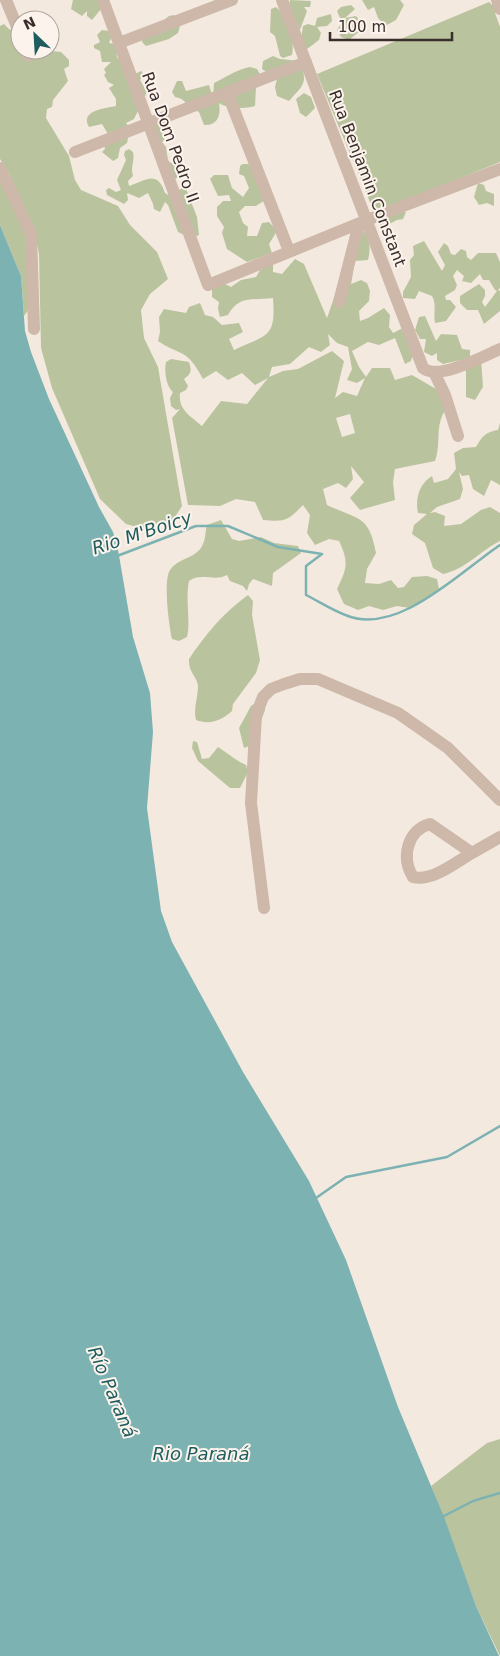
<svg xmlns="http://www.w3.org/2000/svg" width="500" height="1656" viewBox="0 0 500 1656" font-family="'DejaVu Sans',sans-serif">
	<rect width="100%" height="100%" fill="#f4e9df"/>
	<path fill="#b9c49e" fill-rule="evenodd" d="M73,0H101V9L92,20L87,16V11L82,16L71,9Z
		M290,0L311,1L310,7H304L307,11L300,30L289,5Z
		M362,0H400L404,5L396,20L385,26L378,18L374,7L368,10Z
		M494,0L500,11L495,13L500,27V162L392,206L399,212H406L403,219L397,220L384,227L379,224L317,74L489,2L492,5Z
		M351,5L355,9L345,18L356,16L362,24L361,30L349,40L341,37L337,30L344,19L340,18L337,11L341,7Z
		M276,7C288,17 295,40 292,55L283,58L280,56L275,36L270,32L271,9Z
		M331,14L332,21L327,26L317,27L321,33L319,40L307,49L301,39L303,26L308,24L315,26L317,18Z
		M174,15L180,26L178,33L169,39L146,46L142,42L143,37L169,16Z
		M4,24L10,30L13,26L20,42V50L29,58L41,57L52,51L61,52L69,60V66L64,69L68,81L53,100L52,107L47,109L46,118L69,156L75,180L81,190L118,206L130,225L157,252L168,279L150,294L141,310L144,338L158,367L182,506L173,520L158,527L141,528L126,524L100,499L52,388L41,348L39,254L36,239L9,173L0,159V26Z
		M102,30L109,31L111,38L109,43L115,44L117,58L125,61L135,74L141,71L144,74L140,80L147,92L134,119L126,123L130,128L127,143L120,148L118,158L113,161L102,152L105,149L104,145L111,139L102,124L89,127C79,110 107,108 116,106V99L109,88L114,85L108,82L104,75L106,73L104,69L111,62H102L100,51L94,48V45L100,42L97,35Z
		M273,56L280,59L300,61C308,84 304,84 289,101L277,96L275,87L277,79L262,69L263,61Z
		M250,67L257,69L261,76L256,87L255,106C246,109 227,109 219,103C221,115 218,126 204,125L199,112L189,108C185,101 182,98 175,97L172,92L177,81H182L186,91L209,85L213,98L214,83C226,77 238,69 250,67Z
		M304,93L311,97L315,108L306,117L300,113L296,99Z
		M165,121L171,129L170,135L162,142L166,147L168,161L183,170L181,175L171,182L153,122Z
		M129,149L133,152C135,162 130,167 133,176L128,181L129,186C147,180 157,170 165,193L170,196L185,186L197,217L199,235L191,238L178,232L168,205L165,202L160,212L154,209L153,204L148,193L139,198L127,193L128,200L124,204L107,195L106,190L109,188L116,192L121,190L117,180L126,160L124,155L125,151Z
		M243,164H249L268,198L256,206H245L239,212L243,223L248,227L247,236H257L262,223L269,222L277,231L269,244L272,253L247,262L227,249L222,233L224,227L217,216V207L223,201H231L229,195L218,196L210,179L214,175H228L232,188L243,197L249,188L244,176L239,174L240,166Z
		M0,175L27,235L29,309L24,316L21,276L0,225Z
		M478,183L484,185L486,191L494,194V206L487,203L479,205L474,197Z
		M361,228C370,238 371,248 368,260L355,261L351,284L361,280L367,283L370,291L369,301L359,311L360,321L368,318L384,308L390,315L389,327L393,333L403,328L413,354L411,361L405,364L395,338L379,345L368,342L352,351L359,367L366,377L372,368H390L395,380L412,375L436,389L446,409C434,426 442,442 435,461L395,469L393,482L395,500L360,510L350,498L364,482L351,466L353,479L346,488L338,483L323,489L327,505C359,520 369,515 376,553L367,569L365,583L379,584L391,580L398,588L404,587L412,577L427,576L437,579L439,589L410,608L397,606L383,610L369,606L358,610L344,604L337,589C347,569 349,562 339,541L329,539L315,545L307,533L310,515L303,505C287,521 286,522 263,520L255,502L236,499L220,506L188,505L172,418L180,409L176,410L171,406L170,398L173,392C166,386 164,371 166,362L171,359L189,362C192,371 191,374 184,379L188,386L186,390L180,393C178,410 191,416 202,426L221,401L247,404L268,378L255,385L242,373L228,380L216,371L203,379C198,370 192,359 183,354C173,349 168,348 158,341L160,332L159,317L164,309L186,313L189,307L200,303L205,315L213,317L222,325L239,323L243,332L229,339L234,350C267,334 276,339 273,298C254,301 240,294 228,315L220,317L218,309L219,302L212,297V286L221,282L231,287L241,280L256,277L260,270L273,264V272L282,274L295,259L304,264L327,318L351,249ZM328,334L337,343L348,347L352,369L347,380L357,383L365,378L357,396L343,392L335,398L344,361L332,351L298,369L283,371L269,377L272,367L290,364L309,347L321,352L330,345ZM350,414L355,433L342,437L336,418Z
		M424,241L442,271L445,265L438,252L444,243L448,246L451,254L455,255L461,249L466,251L467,257L471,260L478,253H496L500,262V288L498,290L500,291V311L484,324L478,310H467L460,303V296L479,284L485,290V296L482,302L485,307L497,291L495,290L489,280H483L480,274L471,283L462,281L464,276L457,270L453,276L457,285L455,290L445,296L446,300H450L456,307L446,321L435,323C433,312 437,305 432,296L419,291L415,299L403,298V292L411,277L410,260L414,255L413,246Z
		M425,316L436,341L441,334L457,335L462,349L470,350V358L443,364L437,360V353L432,356L424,352L426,339H420L415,330L419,317Z
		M481,359L483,387L475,400L466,397V369Z
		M500,423V485L491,480L484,496L473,489L469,475L462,476L459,472L463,489L460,499L437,507L430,513L435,512L445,516L444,526L461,524L481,510L490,507L500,513V541C480,551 466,569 443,574L433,568L425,543L412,534L414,525L427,514L418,513C415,499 419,484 432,476L434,483L448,479L456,469L454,453L463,448L476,447C482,436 486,432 498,430Z
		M221,520L232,539L239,541L261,537L274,543L298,546L301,553L273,573L272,586L253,579L249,584L247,591L243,586L230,581L227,575C214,582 201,572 189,581C185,601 191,621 187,637L179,641L172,639C169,626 163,580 170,570C179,557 197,559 203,544C206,538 205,531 207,525Z
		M248,595L253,601L252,615L260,660L256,673L233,704L232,711C221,721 209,725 196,720C193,709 198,698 198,686C197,676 188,672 189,659C205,635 223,613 248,595Z
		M258,701L265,703V710L252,745L244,748L239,728L251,706Z
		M193,741L197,742L202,759L209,758L218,747C228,753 236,761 246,765L248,772L240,788H230L198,761L192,748Z
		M500,1439V1656L476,1606L431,1486L487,1443Z"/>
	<path fill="#7cb2b2" d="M0,225L21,276L25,331L31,352L49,399L99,507L113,532L117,544L133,637L150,693L153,732L147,808L161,911L172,942L243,1072L309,1181L346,1260L398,1407L444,1517L476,1606L499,1656H0Z"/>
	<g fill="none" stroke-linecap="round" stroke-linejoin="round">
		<path stroke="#7cb2b2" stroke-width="2.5" d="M117,556L196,526H228L278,547L322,554L306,566V595C320,602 333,611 348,616C399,635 461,571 500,545
			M316,1198L346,1177L447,1157L500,1126
			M442,1517L473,1501L500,1493"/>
		<path stroke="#cdb8aa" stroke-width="12" d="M6,0L20,34
			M103,0L208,285L377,216L500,169
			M282,0L423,368C438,381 484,356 500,349
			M497,0L500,9
			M119,43L232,0
			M26,50L29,56
			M227,92L289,251
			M75,152L306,62
			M0,168L31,234L34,329
			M339,302L359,224
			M434,372L445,395L458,436
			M472,853C456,862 432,882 413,877C401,858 407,830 430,824L472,853L500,837
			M264,908L251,803L256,715L263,697L271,689L284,684L300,679H318L398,713L448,748L500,800"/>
	</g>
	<g text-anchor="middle" stroke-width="4" stroke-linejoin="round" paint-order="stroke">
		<g font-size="16" fill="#3a2e2a" stroke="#fbf3ec">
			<text transform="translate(171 137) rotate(70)" y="6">Rua Dom Pedro II</text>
			<text transform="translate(368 178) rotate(69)" y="6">Rua Benjamin Constant</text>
		</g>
		<g font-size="18" font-style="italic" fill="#1d5d5e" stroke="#fbf3ec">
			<text transform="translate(142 533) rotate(-18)" y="6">Rio M'Boicy</text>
			<text transform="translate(112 1392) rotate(67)" y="6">Río Paraná</text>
			<text x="201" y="1460">Rio Paraná</text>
		</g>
	</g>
	<g transform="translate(35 35) rotate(335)"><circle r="24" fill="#fbf3ec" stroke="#aea49e"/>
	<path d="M0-4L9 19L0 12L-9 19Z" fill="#1d5d5e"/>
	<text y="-8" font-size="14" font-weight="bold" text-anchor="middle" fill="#3a2e2a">N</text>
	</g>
	<path d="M330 32v8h122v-8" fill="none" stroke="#3a2e2a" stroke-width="2.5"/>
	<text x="338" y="32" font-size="15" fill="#3a2e2a" stroke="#fbf3ec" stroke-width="4" paint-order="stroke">100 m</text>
</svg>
